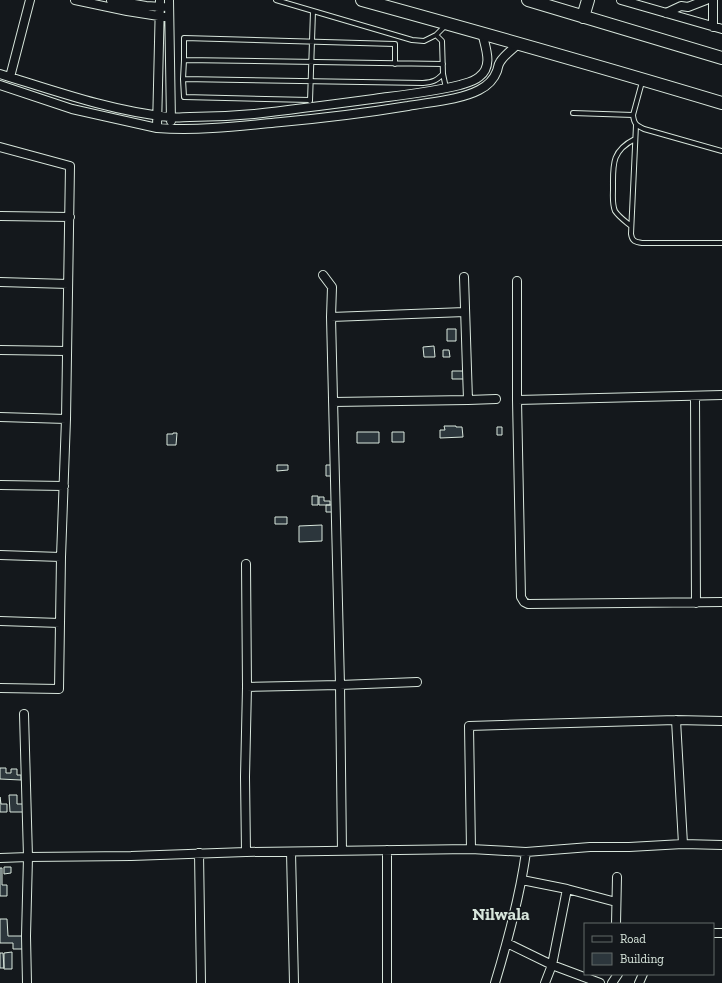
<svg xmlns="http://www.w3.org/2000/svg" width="722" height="983" viewBox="0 0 722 983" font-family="'Zilla Slab',serif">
	<rect width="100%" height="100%" fill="#14181c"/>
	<path fill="#2c363c" stroke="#d8e6dc" d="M447,329H456V341H447Z
		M434,346L435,357H424L423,347Z
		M443,350H449L450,357H443Z
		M452,371H464V379H452Z
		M444,426H456V427H462L463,437L440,438V430H445Z
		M497,427H502V435H497Z
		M357,432H379V443H357Z
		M392,432H404V442H392Z
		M173,433H177L176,445H167V434H173Z
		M277,465H288V470L277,471Z
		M326,465H332V476H326Z
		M312,496H318V505H312Z
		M319,497H324V501H330V505H319Z
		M326,505H333V512H326Z
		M275,517H287V524H275Z
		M322,525V541L299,542V526Z
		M0,768H6V773H11V769H17V775H21V780L0,779Z
		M9,795H17V804H24V812H10Z
		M0,797L1,804H7V812H0Z
		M4,867H11V873L4,874Z
		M0,868H2V885H7V896H0Z
		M0,919H7L8,936H26V949H13V943H0Z
		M12,952V969H4V953Z
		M0,953H3L4,968H0Z"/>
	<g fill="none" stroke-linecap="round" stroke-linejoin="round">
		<g stroke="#d8e6dc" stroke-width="6">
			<path id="lane" d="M276,0L412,40L424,41L436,35L446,25
				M436,35L442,41L443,74L446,88
				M184,60L183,79L423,83C433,82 436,81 443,74
				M395,64V44L184,38V60L443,64
				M183,79L184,97L310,100
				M642,82L633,115C634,124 636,125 644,129L722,151
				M310,101L313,11
				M573,113L633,115
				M636,125L631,234C632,241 635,242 642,243H722
				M631,226C625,221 619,217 615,211C612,204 613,196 613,189C613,165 611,151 635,139"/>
		</g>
		<g stroke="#d8e6dc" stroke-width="10">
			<path id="street" d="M75,0L127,11L165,17
				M111,0L146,6L163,7
				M169,0L171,121
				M621,0L722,29
				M713,0V27
				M666,13L681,6L688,7L706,0
				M0,74C55,91 111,111 169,117C176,118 183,117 190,117C211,117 233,116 254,114C299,109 343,103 388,97C412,94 436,91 460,85C466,83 473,82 479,77C494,66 485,47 482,32
				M10,77L30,0
				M0,85L72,109L157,128C199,131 240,126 281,122C324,118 366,113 408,106C429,102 460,100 479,90C487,86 494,79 497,71C498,68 498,65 500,62C504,55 513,49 519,43
				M157,128L160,0
				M0,147L70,166L66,419L61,557L59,689L0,688
				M0,216L70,217
				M323,275L332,287L331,317L340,685L342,851
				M464,277L468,400
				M517,281V400L521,597L524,602L528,604L722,602
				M0,282L68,284
				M331,317L465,312
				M0,350L67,351
				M695,396L696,603
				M517,400L722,395
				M333,402L468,400L496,399
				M0,417L66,419
				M0,485L64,486
				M0,555L61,557
				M246,564L247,687L245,777L246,852
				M0,621L60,623
				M247,687L340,685L417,682
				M24,714L28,857L26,936L27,983
				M676,720L683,844
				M471,849L469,726L676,720L722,721
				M387,850V983
				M291,852L294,983
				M199,853L201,983
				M0,858L28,857L131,856L246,852L471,849L526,852L590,847H629L683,844L722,845
				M522,880L567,889L616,902
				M616,924L617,877
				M713,933H722
				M507,943L552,965L600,983
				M495,983C508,940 520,896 526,852
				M545,983L552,965L567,889
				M612,983L618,974
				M639,983L643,974"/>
		</g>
		<g stroke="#d8e6dc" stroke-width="14">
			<path id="secondary" d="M362,0C482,33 602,67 722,103
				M528,0L722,58
				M583,17L588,0"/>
		</g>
		<use href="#lane" stroke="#14181c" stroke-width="4"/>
		<use href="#street" stroke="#14181c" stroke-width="8"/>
		<use href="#secondary" stroke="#14181c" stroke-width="12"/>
	</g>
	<g text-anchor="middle" stroke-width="3" stroke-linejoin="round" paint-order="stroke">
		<g font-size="17" font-weight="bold" fill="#d8e6dc" stroke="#14181c">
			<text x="501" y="920">Nilwala</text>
		</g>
	</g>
	<rect x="584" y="923" width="130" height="52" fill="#14181c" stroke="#626a69"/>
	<rect x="592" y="936" width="20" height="6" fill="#14181c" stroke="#626a69"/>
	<text x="620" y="943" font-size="12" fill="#d8e6dc">Road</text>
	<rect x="592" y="953" width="20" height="12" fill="#2c363c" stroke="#626a69"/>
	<text x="620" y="963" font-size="12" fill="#d8e6dc">Building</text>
</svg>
